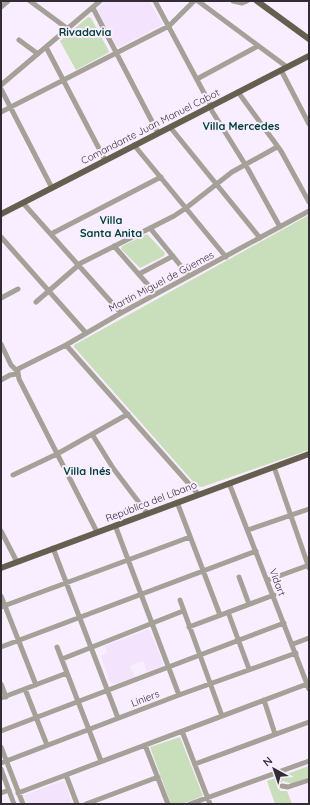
<svg xmlns="http://www.w3.org/2000/svg" width="310" height="805" viewBox="0 0 310 805" font-family="Quicksand,sans-serif">
	<rect width="100%" height="100%" fill="#f9eeff"/>
	<path fill="#f4e3fd" d="M107,1H149L162,23V25L120,47L117,46L97,9Z
		M149,629L160,655L163,664L162,666L147,672L143,661L130,666L135,677L114,684L110,682L101,656L107,653L105,646Z
		M62,781L65,782L72,804H27L24,797L25,795Z"/>
	<path fill="#c9deba" d="M88,17L91,18L109,51L108,53L76,70L60,41Z
		M309,215V450L202,487L197,486L74,347V345Z
		M147,234L165,253L164,256L140,268L121,249L122,246Z
		M180,737L203,796L182,804H171L150,747Z
		M309,766V777L292,784L283,781L278,784L280,791H287L292,804H275L267,781Z"/>
	<g fill="none" stroke-linecap="round" stroke-linejoin="round">
		<path stroke="#a6a198" stroke-width="5" d="M30,1L68,29
			M155,1L211,106L212,111L248,169L280,227
			M198,1L287,67
			M233,1L242,3L247,1
			M1,7L8,1
			M93,8L158,133
			M19,40L38,54
			M46,47L105,160
			M281,70L309,124
			M197,79L258,46
			M1,85L100,1
			M1,89L52,188
			M238,92L281,151L309,202
			M1,112L169,26L194,1
			M170,127L260,238
			M134,145L226,257
			M23,203L121,313
			M150,228L189,276
			M51,234L161,177
			M1,237L86,333
			M114,246L156,294
			M139,274L173,256
			M1,298L18,289
			M36,302L81,263L174,216L186,208L232,172L277,147
			M1,344L11,365L18,372L17,374L10,375L1,380
			M66,345L198,494
			M16,370L66,345L121,313L309,211
			M18,373L19,379L97,532
			M92,434L113,468L147,513
			M274,467L309,568
			M13,475L57,454L128,414
			M229,483L309,689
			M177,502L220,615
			M115,525L179,695
			M248,530L309,509
			M1,531L17,562
			M53,548L118,718
			M239,577L249,604
			M268,580L309,565
			M1,596L36,685
			M180,600L222,716
			M1,607L190,537
			M228,612L249,669
			M189,627L274,595
			M293,644L309,638
			M1,647L256,551
			M57,647L101,761
			M62,659L183,611
			M1,684L6,697
			M25,689L47,745
			M1,698L67,673
			M264,700L275,734
			M1,731L284,623
			M182,731L210,804
			M145,745L168,804
			M1,747L23,804
			M1,763L179,695L296,653
			M195,764L309,722
			M1,769L14,804
			M66,775L77,804
			M282,786L288,787L309,780
			M1,793L9,790
			M18,793L307,684
			M86,804L158,777
			M190,804L309,761"/>
		<path stroke="#665e4f" stroke-width="6" d="M257,1L309,39
			M1,214L309,56
			M1,568L309,454"/>
	</g>
	<g text-anchor="middle" stroke-width="4" stroke-linejoin="round" paint-order="stroke">
		<g font-size="10" fill="#322d35" stroke="#f9eeff">
			<text transform="translate(150 126) rotate(-27)" y="4">Comandante Juan Manuel Cabot</text>
			<text transform="translate(161 281) rotate(-28)" y="4">Martín Miguel de Güemes</text>
			<text transform="translate(151 501) rotate(-21)" y="4">República del Líbano</text>
			<text transform="translate(278 582) rotate(69)" y="4">Vidart</text>
			<text transform="translate(145 698) rotate(-21)" y="4">Liniers</text>
		</g>
		<g font-size="11" font-weight="bold" fill="#00403b" stroke="#f9eeff">
			<text x="85" y="36">Rivadavia</text>
			<text x="241" y="130">Villa Mercedes</text>
			<text x="111" y="224">Villa<tspan x="111" dy="13">Santa Anita</tspan></text>
			<text x="87" y="475">Villa Inés</text>
		</g>
	</g>
	<rect width="310" height="805" fill="none" stroke="#322d35" stroke-width="4"/>
	<g transform="translate(274 769) rotate(320)" stroke="#f9eeff" stroke-width="3" paint-order="stroke">
	<path d="M0-3L7 15L0 10L-7 15Z" fill="#322d35"/>
	<text y="-6" font-size="11" font-weight="bold" text-anchor="middle" fill="#322d35">N</text>
	</g>
</svg>
